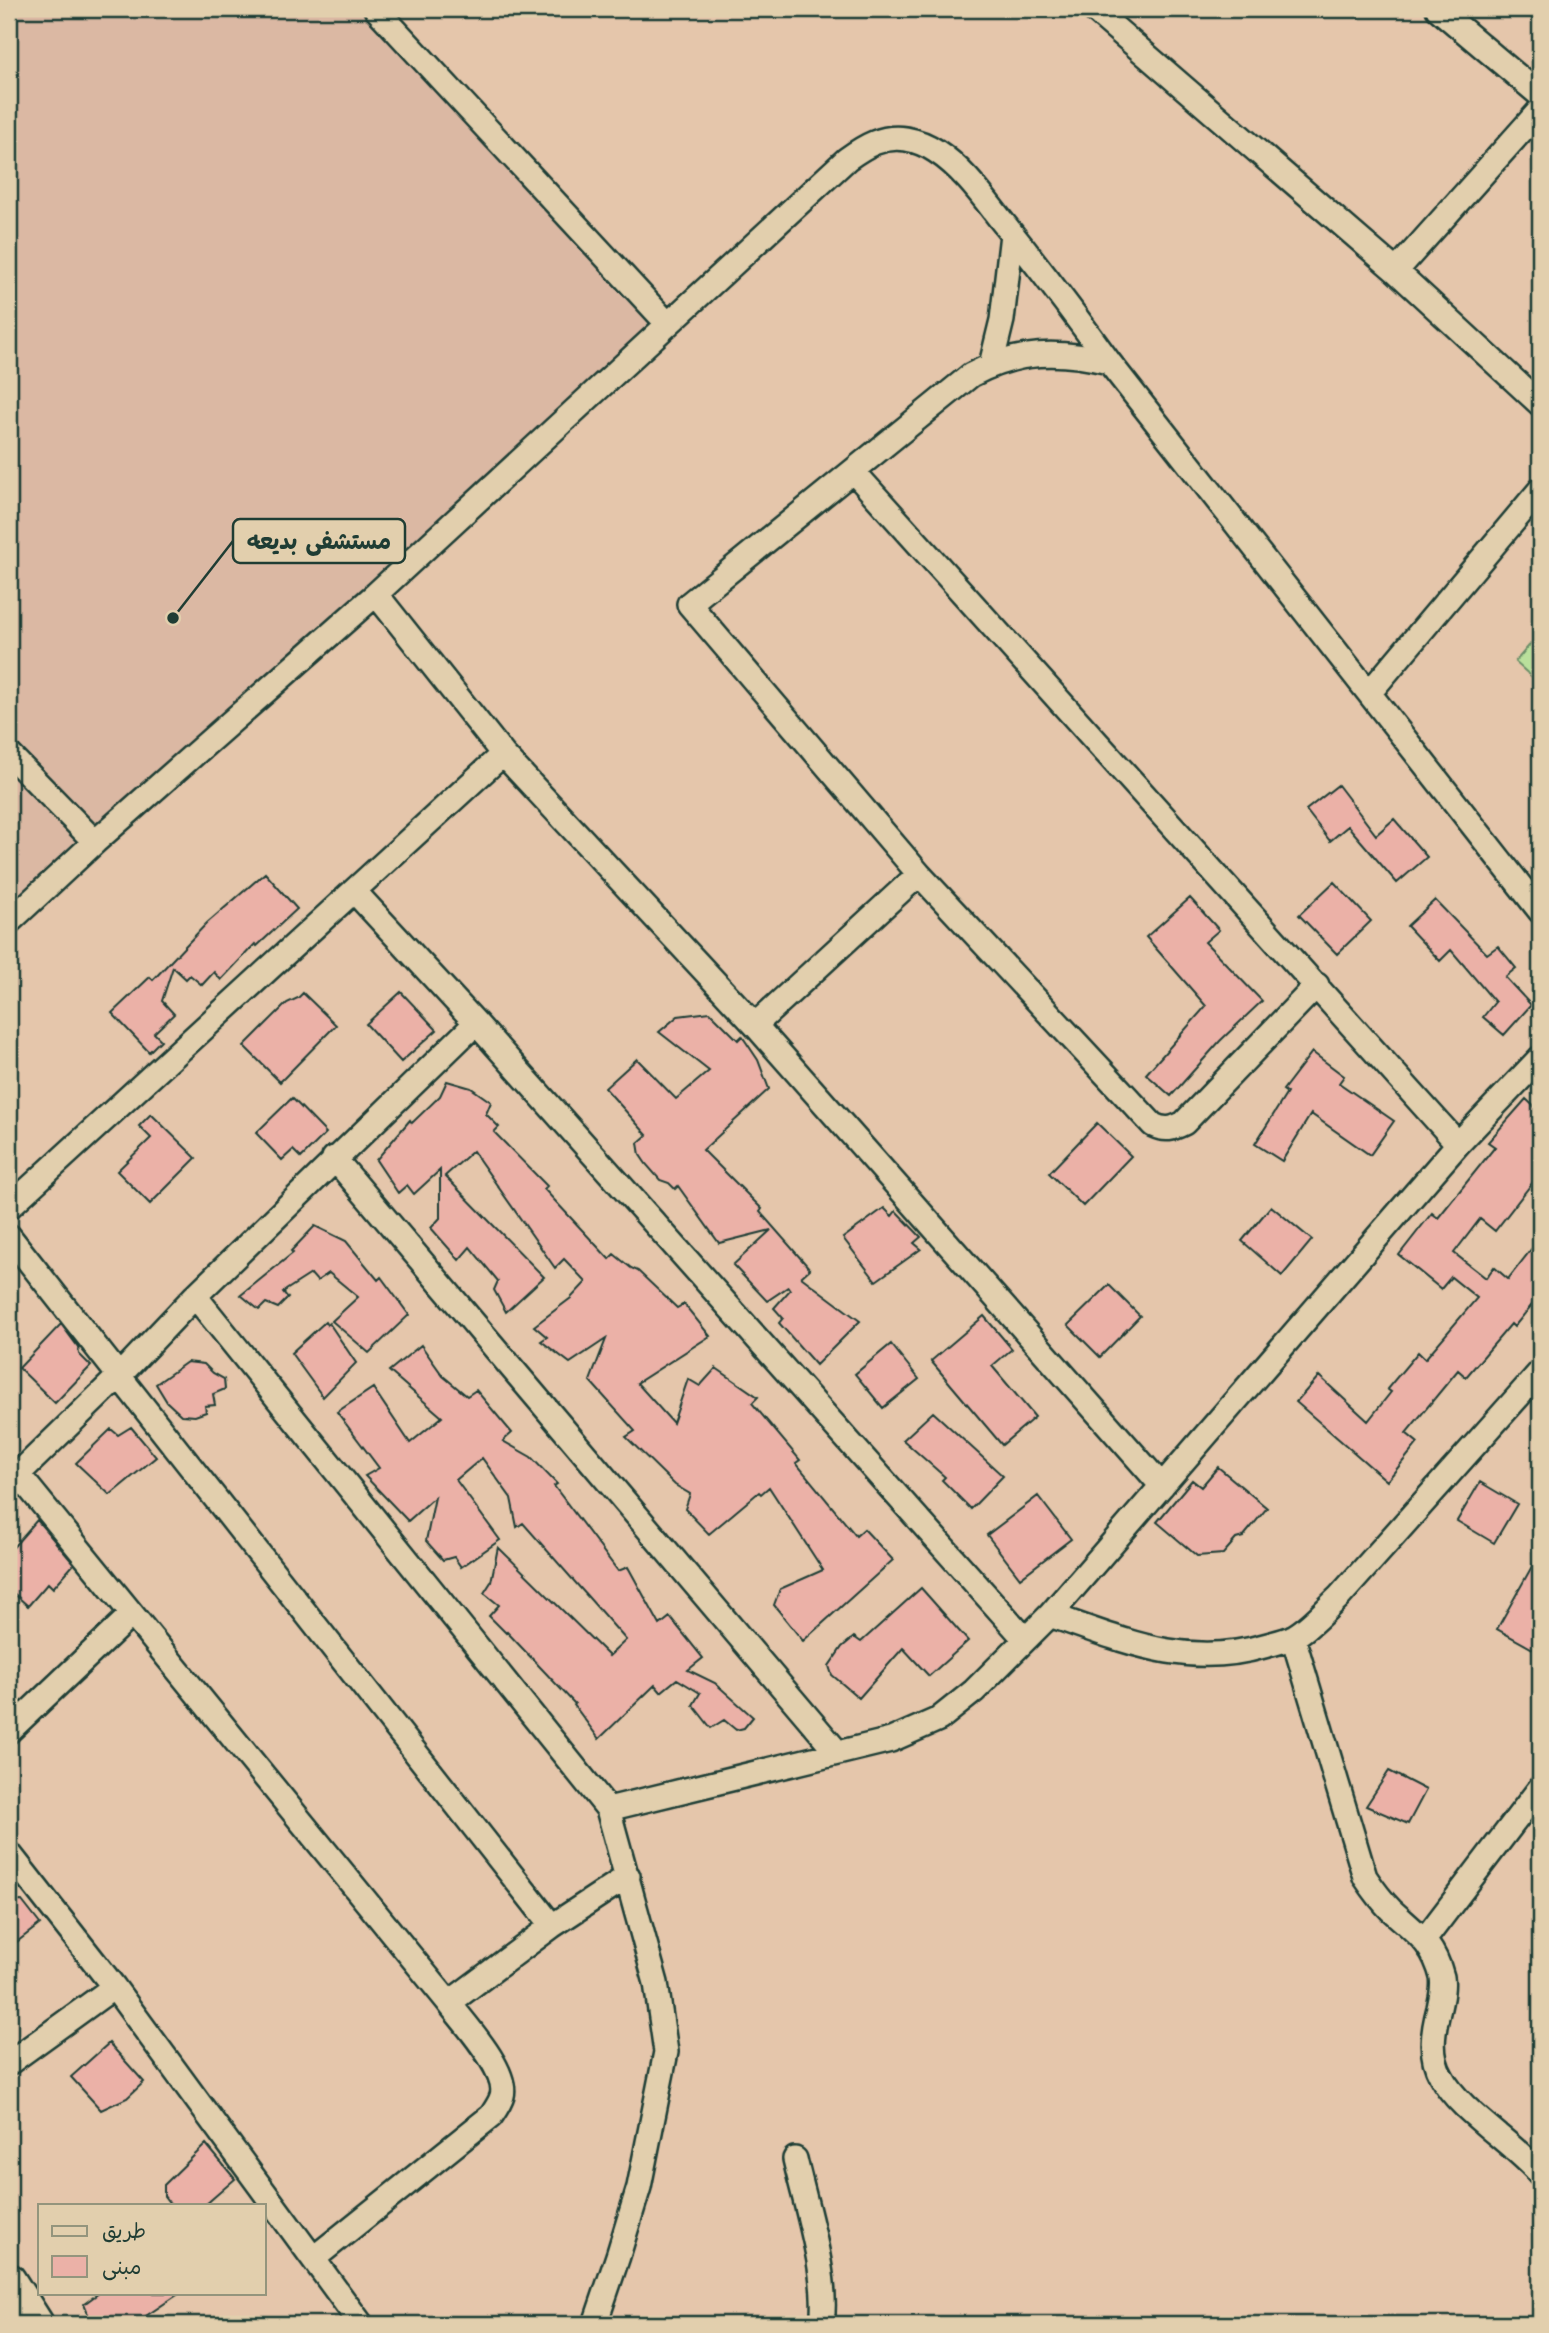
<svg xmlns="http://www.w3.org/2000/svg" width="1549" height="2333" viewBox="0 0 1549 2333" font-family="'Comic Neue','Playpen Sans Arabic',sans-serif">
	<rect width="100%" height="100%" fill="#e5c6ab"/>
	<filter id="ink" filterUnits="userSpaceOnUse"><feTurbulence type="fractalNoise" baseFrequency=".0143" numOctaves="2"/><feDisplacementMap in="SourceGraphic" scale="14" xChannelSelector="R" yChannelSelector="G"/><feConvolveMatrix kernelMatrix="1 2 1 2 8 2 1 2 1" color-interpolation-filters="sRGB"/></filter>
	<g filter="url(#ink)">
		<path fill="#dbb8a3" d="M9,9H371L667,323L9,913Z"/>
		<path fill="#bae09c" stroke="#6c8e68" stroke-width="2" d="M1540,633V684L1515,662Z"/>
		<path fill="#ebb1a7" stroke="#1f3d34" stroke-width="2" d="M1338,785L1376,835L1394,819L1427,857L1397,883L1348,826L1330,841L1306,810Z
			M265,873L297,909L257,946L255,944L221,980L214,972L202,985L190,975L186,979L173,967L162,1001L174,1014L154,1033L161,1040L149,1052L112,1013L150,977L153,980L207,923Z
			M1334,882L1371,921L1337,954L1299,915Z
			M1190,898L1219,930L1205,942L1262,1001L1220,1041L1171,1096L1146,1074L1206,1006L1146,937Z
			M1435,900L1487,954L1498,946L1516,968L1505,977L1531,1005L1504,1035L1483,1017L1495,1002L1451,950L1440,961L1407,926Z
			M401,992L437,1030L401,1062L366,1024Z
			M303,993L336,1025L280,1082L244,1046L287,1003L298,998Z
			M710,1012L738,1040L742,1036L758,1060L769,1089L703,1150L762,1209L760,1212L810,1269L801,1277L860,1321L816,1365L779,1323L783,1318L774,1308L790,1290L788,1287L767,1301L733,1265L771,1230L719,1243L678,1186L675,1189L669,1183L660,1180L646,1164L640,1155L638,1143L647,1135L605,1088L637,1059L676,1099L709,1071L659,1032L678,1016Z
			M1312,1052L1344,1076L1339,1083L1394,1121L1370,1155L1311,1114L1282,1161L1255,1144L1287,1093L1283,1090Z
			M447,1081L471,1088L491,1102L486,1114L499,1127L494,1132L547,1186L544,1189L609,1259L614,1254L631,1268L638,1271L677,1308L684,1304L710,1336L637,1383L673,1423L688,1379L700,1386L716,1368L758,1397L752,1403L800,1460L796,1463L856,1536L864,1529L893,1560L803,1641L774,1605L780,1589L823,1570L769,1487L761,1494L759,1492L709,1534L685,1509L690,1494L675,1485L626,1437L635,1431L590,1381L606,1339L570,1363L541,1341L547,1337L534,1326L571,1298L586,1282L564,1259L555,1268L473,1151L445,1176L544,1277L506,1312L494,1290L498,1281L470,1247L459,1260L431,1228L440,1218V1170L414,1194L407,1185L398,1193L376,1160L410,1120L412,1123L440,1096Z
			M292,1098L326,1133L301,1158L293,1150L282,1160L256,1133Z
			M1526,1099L1540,1112V1173L1495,1231L1480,1219L1454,1253L1486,1278L1494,1267L1508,1279L1540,1238V1295L1514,1327L1511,1324L1466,1377L1458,1370L1406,1433L1418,1443L1387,1481L1296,1402L1319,1376L1368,1421L1391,1392L1387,1389L1418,1352L1425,1359L1477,1298L1451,1277L1441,1289L1399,1255L1432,1213L1438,1218L1495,1147L1488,1142Z
			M151,1114L196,1158L150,1204L117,1171L151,1138L139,1126Z
			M1097,1123L1131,1156L1083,1206L1049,1173Z
			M1271,1206L1312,1240L1282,1276L1242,1241Z
			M884,1208L892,1216L896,1211L921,1237L914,1243L921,1249L876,1281L843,1238Z
			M315,1226L346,1241L378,1280L381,1277L409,1315L369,1353L332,1321L358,1297L329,1273L317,1281L311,1274L283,1292L288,1298L278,1308L266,1303L259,1310L241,1295L293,1253L291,1251Z
			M1109,1285L1140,1316L1100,1357L1068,1325Z
			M984,1316L1012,1349L992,1366L1035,1417L1002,1445L931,1361Z
			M325,1322L327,1325L329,1323L356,1363L323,1397L291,1353Z
			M61,1324L78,1347L79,1354L91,1366L55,1403L19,1368Z
			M891,1344L919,1379L883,1408L855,1374Z
			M421,1345L443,1376L467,1396L476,1390L512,1433L503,1441L531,1457L557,1484L554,1486L618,1571L628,1567L660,1625L670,1617L703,1658L688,1670L715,1683L753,1717L744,1728L736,1730L724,1720L711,1728L693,1705L700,1693L677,1679L661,1692L655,1685L599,1739L574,1705L575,1704L507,1632L506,1633L489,1616L499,1605L484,1593L491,1582L498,1547L609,1656L626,1640L523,1523L517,1527L511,1498L482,1458L456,1480L500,1540L461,1567L454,1557L443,1560L426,1541L435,1497L408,1521L365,1476L379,1468L337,1412L373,1388L410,1443L442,1417L389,1371Z
			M187,1362L204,1364L213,1373L224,1379L225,1389L213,1394L215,1405L205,1406L206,1412L195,1416L181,1415L167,1402L156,1384Z
			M933,1412L1003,1476L971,1509L942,1480L945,1477L903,1440Z
			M131,1427L156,1457L110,1495L76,1463L111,1429L118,1435Z
			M1218,1467L1267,1508L1243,1537L1236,1539L1223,1554L1197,1556L1157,1522L1192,1480L1201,1487Z
			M1480,1482L1517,1504L1494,1543L1457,1521Z
			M1038,1496L1071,1539L1020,1578L987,1535Z
			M37,1520L74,1564L53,1588L48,1583L28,1606L9,1589V1552Z
			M1540,1552V1653L1497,1629Z
			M921,1588L968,1641L929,1676L903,1648L859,1698L832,1675L829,1666L842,1647L854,1637L861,1642Z
			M1389,1771L1426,1790L1408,1824L1366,1806Z
			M22,1901L40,1924L9,1948V1902Z
			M109,2043L144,2082L127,2098L101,2110L71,2077Z
			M206,2144L235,2179L205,2205H171L164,2196V2185Z
			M99,2293H180L134,2324H92L84,2304Z"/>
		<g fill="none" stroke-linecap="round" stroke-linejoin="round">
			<g stroke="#1f3d34" stroke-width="28">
				<path id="street" d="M376,9L667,323
					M1093,9L1396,271L1540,404
					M1438,9L1540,95
					M1396,271L1540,110
					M1109,362C1059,350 1018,350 971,375L689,604L919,874L1153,1125C1166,1131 1172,1129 1184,1123L1317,985
					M991,365L1002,320L1012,234
					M853,471L1458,1144
					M376,594L503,754L755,1025L1162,1486
					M1370,692L1540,490
					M9,754L95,842
					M354,891L476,1023L1025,1639
					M9,922L95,842L376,594L847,159C865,146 883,135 906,139C917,141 927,145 936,151C964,169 985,200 1005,225C1041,270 1076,316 1109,362L1540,911
					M755,1025L919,874
					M334,1158L838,1753
					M9,1207L503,754
					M9,1236L552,1926
					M195,1296L608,1809L656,1983L666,2052L639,2187L618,2256L595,2324
					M18,1474L449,2003C464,2023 509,2071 502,2096C500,2103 495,2110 491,2116L314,2258
					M9,1483L119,1376L195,1296L476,1023
					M1050,1615C1123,1640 1186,1669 1264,1646C1274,1643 1286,1641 1295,1636C1312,1626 1325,1610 1339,1597L1540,1372
					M1293,1637L1365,1877C1373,1889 1381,1900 1391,1910C1416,1933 1433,1942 1442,1977C1444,1988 1441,1998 1439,2008C1433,2031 1429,2055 1441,2076C1458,2110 1514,2143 1540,2174
					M9,1731L132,1614
					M608,1809L891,1740L939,1719L974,1691L1050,1615L1458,1144L1540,1058
					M9,1853L114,1987L361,2324
					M1425,1939L1540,1788
					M449,2003L552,1926L628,1876
					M9,2063L114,1987
					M795,2159C806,2207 829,2277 822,2324"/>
			</g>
			<g stroke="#1f3d34" stroke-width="37">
				<path id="secondary" d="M9,2280L37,2324"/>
			</g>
			<use href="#street" stroke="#e2cfad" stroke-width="23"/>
			<use href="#secondary" stroke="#e2cfad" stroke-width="32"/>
		</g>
	</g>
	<path fill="none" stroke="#1f3d34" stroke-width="2.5" d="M173 618L233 541"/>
	<circle fill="#1f3d34" stroke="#e2cfad" stroke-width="2.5" cx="173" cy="618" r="7"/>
	<rect fill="#e2cfad" stroke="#1f3d34" stroke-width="2.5" x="233" y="519" width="172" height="44" rx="7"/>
	<g font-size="23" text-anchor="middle" font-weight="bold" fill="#1f3d34">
		<text x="319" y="549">مستشفى بديعه</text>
	</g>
	<rect width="1549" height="2333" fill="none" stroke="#e2cfad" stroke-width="35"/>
	<rect x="18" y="18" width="1514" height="2298" fill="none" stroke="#1f3d34" stroke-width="2.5" filter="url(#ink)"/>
	<rect x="38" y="2204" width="228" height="91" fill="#e2cfad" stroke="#94957d" stroke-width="2"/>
	<rect x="52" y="2226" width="35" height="10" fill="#e2cfad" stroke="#94957d" stroke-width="2"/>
	<text x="102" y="2238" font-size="21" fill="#1f3d34">طريق</text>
	<rect x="52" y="2256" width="35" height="21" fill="#ebb1a7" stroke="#94957d" stroke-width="2"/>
	<text x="102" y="2274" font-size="21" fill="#1f3d34">مبنى</text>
</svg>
